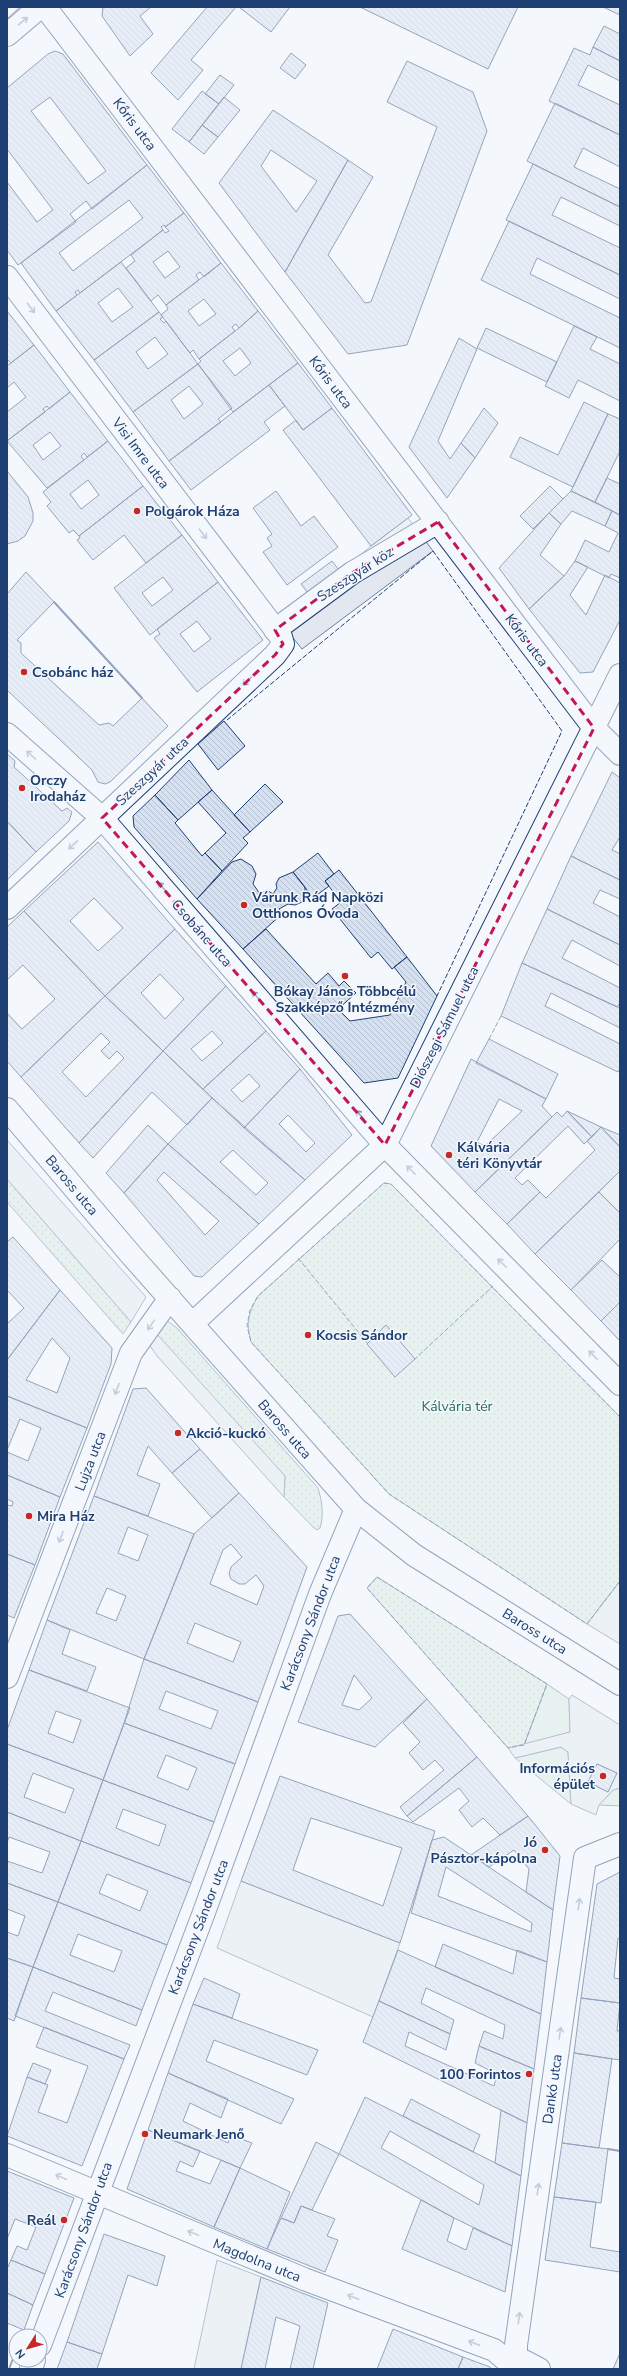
<svg xmlns="http://www.w3.org/2000/svg" width="627" height="2376" viewBox="0 0 627 2376" font-family="'Nunito Sans',sans-serif">
	<defs>
		<pattern id="park-dots" width="8" height="8" patternUnits="userSpaceOnUse"><rect width="8" height="8" fill="#d7e8df"/><path d="M2 2h.1M6 6h.1" fill="none" stroke="#b8c8c3" stroke-width="1.8" stroke-linecap="round"/></pattern>
		<pattern id="building-back-hatch" width="6" height="6" patternUnits="userSpaceOnUse"><rect width="6" height="6" fill="#d5e0f0"/><path d="M-1 5l2 2M0 0l6 6M5-1l2 2" fill="none" stroke="#b6c1d1"/></pattern>
	</defs>
	<rect width="100%" height="100%" fill="#f4f7fb"/>
	<path fill="#d7e8df" stroke="#687fa3" d="M547,1684L569,1699L570,1732L524,1745Z
		M561,1747L568,1752L571,1804L515,1758Z
		M620,1788V1806L599,1805L613,1790Z"/>
	<path fill="url(#park-dots)" stroke="#687fa3" d="M7,1179L131,1322L123,1334L7,1202Z
		M384,1183L391,1184L620,1417V1581L587,1624L389,1494L251,1342C246,1322 248,1314 258,1296Z
		M166,1320L177,1328L318,1488C322,1501 324,1515 320,1528L317,1530L313,1527L284,1497L285,1476L145,1324Z
		M377,1577L547,1684L524,1745L508,1748L367,1588Z"/>
	<path fill="#e3e8f0" stroke="#687fa3" fill-rule="evenodd" d="M408,518L433,551L302,649L280,622L371,546Z
		M7,1140L146,1297L131,1322L7,1179Z
		M620,1171V1213L599,1192Z
		M156,1333L285,1476L284,1497L158,1357L147,1342Z
		M620,1581V1644L587,1624Z
		M572,1695L620,1725V1788L613,1790L599,1805L596,1815L571,1804L568,1752L561,1747L515,1758L508,1748L570,1732L569,1699ZM597,1764L617,1773L608,1792L588,1782Z
		M241,1881L400,1943L373,2017L217,1948Z
		M217,2260L261,2277L241,2369H194Z"/>
	<path fill="url(#building-back-hatch)" stroke="#1d3f73" fill-rule="evenodd" d="M103,7H151L140,16L153,34L130,56L102,16Z
		M207,7H236L191,60L203,70L178,100L151,73Z
		M239,7H290L271,32Z
		M360,7H518L488,69Z
		M603,7H620V15Z
		M604,26L620,34V61L593,47Z
		M593,47L620,61V81L588,65L578,85L620,105V135L549,101L574,48L590,55Z
		M55,51L63,54L147,165L92,209L86,201L70,214L76,222L18,265L7,250V182L37,222L53,210L7,149V88L48,54ZM50,97L106,171L88,184L31,111Z
		M291,53L306,65L295,79L280,68Z
		M407,61L473,92L487,131L407,345L348,354L285,272L348,160L373,177L328,255L365,303L371,302L437,127L387,102Z
		M220,75L234,85L219,104L205,94Z
		M202,91L219,104L189,142L172,129Z
		M224,97L240,110L218,137L202,125Z
		M555,103L620,135V167L583,148L574,167L620,189V207L527,161Z
		M273,110L348,160L285,272L219,183ZM271,150L317,181L296,212L261,166Z
		M202,125L218,137L204,154L189,142Z
		M533,164L620,207V226L561,197L552,215L620,248V275L506,220Z
		M147,165L184,213L165,227L164,225L161,227L163,230L80,293L78,290L75,292L77,295L56,311L21,263ZM129,200L143,218L73,271L59,253Z
		M184,213L221,263L204,277L200,272L196,275L199,280L166,305L158,295L151,301L126,268L135,261L131,255L163,230L165,233L169,231L165,227ZM168,251L180,267L165,278L153,262Z
		M509,221L620,275V299L537,258L530,274L620,318V348L481,280Z
		M121,262L159,312L94,360L56,311ZM118,288L133,307L112,322L98,303Z
		M221,263L258,311L239,328L236,324L232,327L235,331L199,359L193,350L190,353L161,315L168,309L166,305ZM204,299L216,314L199,326L188,311Z
		M7,311L34,345L11,363L7,359Z
		M258,311L298,363L233,412L198,364L201,361L199,359L239,328ZM240,348L251,363L235,376L223,361Z
		M159,312L163,317L160,319L164,323L166,321L198,364L133,412L94,360ZM155,337L168,354L148,369L136,352Z
		M574,326L597,337L590,349L620,364V401L578,380L569,398L545,386Z
		M486,328L557,362L547,382L477,348Z
		M459,338L477,349L438,441L450,459L461,443L475,458L447,498L409,447Z
		M34,345L70,392L49,409L47,406L43,409L45,412L7,441V412L26,397L14,382L7,388V366Z
		M298,363L332,408L303,430L269,385Z
		M198,364L232,408L218,419L221,422L169,461L133,412ZM189,386L203,404L184,419L171,400Z
		M269,385L285,406L264,422L270,430L191,490L169,461Z
		M70,392L108,441L87,457L84,453L81,456L84,460L47,488L7,441ZM50,432L61,446L43,460L33,445Z
		M584,402L608,414L573,487L510,457L520,437L558,455Z
		M332,408L412,515L371,546L283,430L296,420L303,430Z
		M484,408L498,423L475,458L461,443Z
		M608,414L620,419V451L595,502L571,491Z
		M108,441L143,486L79,536L73,530L69,533L47,506L51,502L43,492ZM88,480L99,495L81,509L70,494Z
		M7,471L28,497L33,513V521L25,536L18,541L7,544Z
		M607,478L620,484V515L595,502Z
		M143,486L182,535L146,563L124,535L93,560L77,540L80,538L79,536Z
		M550,486L563,499L533,529L520,516Z
		M276,491L301,526L314,516L338,547L287,585L263,552L272,546L267,538L272,534L253,508Z
		M571,491L612,511L605,526L572,511L561,524L549,513Z
		M612,511L620,515V578L611,574L609,578L575,561L585,540L609,552L618,533L605,526Z
		M549,513L561,524L540,555L564,576L529,609L499,568Z
		M182,535L218,582L150,635L114,588ZM163,577L173,590L152,606L142,593Z
		M332,561L341,573L310,596L301,584Z
		M575,561L588,567L570,595L586,615L605,575L620,583V620L593,672L580,673L529,609L564,576Z
		M26,572L54,602L17,640L21,643V653L99,725L109,723L113,726L142,698L168,726L110,782L105,784L98,782L92,770L7,690V594Z
		M218,582L263,640L197,692L154,638L160,634L157,629ZM197,621L211,639L194,652L180,634Z
		M224,721L245,746L218,770L198,744Z
		M7,754L15,761L14,767L62,811L67,808L72,812L69,821L36,852L7,821Z
		M189,760L212,790L178,820L155,795Z
		M612,772L620,778V837L612,850L620,854V880L571,856Z
		M265,784L283,802L250,832L234,815Z
		M212,790L250,832L243,838L248,843L222,871L205,853L226,833L198,802Z
		M155,795L178,820L175,823L202,856L205,853L222,871L197,899L134,827L133,816Z
		M7,821L36,852L7,880Z
		M98,842L175,929L105,996L24,911ZM94,898L123,928L98,951L70,921Z
		M318,853L334,874L325,881L329,886L313,898L293,872Z
		M571,856L620,880V899L600,890L593,903L620,917V945L547,909Z
		M241,859L252,866L256,874L253,884L260,894L267,890L273,894L277,888L276,884L279,878L293,872L305,887V896L302,902L295,905L288,904L279,909L283,913L243,949L197,899L232,862Z
		M339,870L407,957L392,969L378,952L371,958L332,909L341,902L325,881Z
		M547,909L620,945V966L572,940L562,958L620,988V1003L617,1007L522,963Z
		M24,911L105,996L21,1077L7,1061V1013L22,1029L55,999L23,965L7,980V927Z
		M175,929L226,986L163,1051L105,996ZM160,974L184,999L165,1019L141,993Z
		M266,929L316,984L328,973L339,986L344,981L356,993L338,1009L350,1021L390,1015L406,982L394,967L407,957L437,996L398,1078L364,1083L243,949Z
		M522,963L620,1008V1028L551,993L545,1006L620,1044V1069L618,1072L501,1016Z
		M226,986L266,1031L203,1089L163,1051ZM212,1031L223,1043L202,1061L191,1049Z
		M105,996L163,1051L79,1143L21,1077ZM101,1033L110,1042L101,1051L109,1059L117,1051L124,1058L86,1097L62,1072Z
		M266,1031L300,1069L244,1128L203,1089ZM249,1074L260,1086L242,1102L231,1090Z
		M489,1039L558,1074L546,1099L476,1063Z
		M163,1051L212,1098L187,1125L152,1092L93,1158L79,1143Z
		M471,1059L546,1099L542,1106L552,1117L475,1192L431,1146ZM499,1099L522,1111L485,1146L477,1142Z
		M300,1069L352,1135L305,1180L244,1128ZM288,1115L315,1143L306,1152L279,1124Z
		M212,1098L305,1180L259,1224L168,1144ZM233,1150L268,1183L256,1195L220,1162Z
		M567,1111L592,1137L584,1144L568,1126L515,1178L522,1185L528,1180L540,1192L507,1224L475,1192L557,1112L562,1117Z
		M567,1111L601,1127L592,1137Z
		M148,1125L168,1144L124,1193L106,1173Z
		M601,1127L620,1147V1171L535,1254L507,1224L540,1192L546,1198L595,1150L587,1141Z
		M601,1127L620,1135V1147Z
		M168,1144L259,1224L202,1277L194,1276L124,1193ZM164,1172L219,1221L205,1235L157,1180Z
		M599,1192L620,1213V1239L571,1290L535,1254Z
		M13,1237L60,1290L7,1360V1324L24,1308L7,1290V1242Z
		M602,1260L620,1277V1302L601,1321L571,1290Z
		M60,1290L112,1348L111,1364L87,1428L7,1396V1360ZM52,1338L70,1358L57,1393L26,1380Z
		M620,1302V1341L601,1321Z
		M386,1325L415,1359L395,1377L367,1344Z
		M146,1388L200,1449L172,1473L148,1446L137,1475L160,1484L148,1516L94,1496L133,1389Z
		M7,1396L87,1428L60,1497L7,1475V1452L28,1461L41,1428L20,1419L7,1450Z
		M200,1449L239,1493L212,1518L172,1473Z
		M7,1475L60,1497L35,1565L7,1554V1505L12,1506L13,1502L7,1499Z
		M239,1493L307,1567L258,1702L144,1659L194,1534ZM231,1544L242,1557L231,1567L229,1574L231,1579L239,1584H245L256,1575L264,1586L257,1605L210,1584L223,1550ZM195,1623L241,1642L233,1662L187,1643Z
		M94,1496L194,1534L144,1659L47,1620ZM128,1527L148,1535L138,1561L118,1553ZM107,1588L126,1596L116,1621L96,1613Z
		M7,1554L35,1565L14,1618L7,1615Z
		M350,1614L427,1699L375,1747L298,1722L338,1616ZM354,1675L372,1698L359,1710L342,1705Z
		M47,1620L70,1630L62,1654L96,1667L87,1691L29,1670Z
		M144,1659L258,1702L235,1764L124,1723ZM166,1691L218,1711L211,1729L159,1709Z
		M29,1670L130,1708L103,1780L7,1744V1730ZM56,1711L81,1720L73,1743L48,1733Z
		M427,1699L477,1757L407,1816L400,1807L444,1770L435,1760L423,1770L409,1753L420,1742L403,1723Z
		M124,1723L235,1764L214,1822L103,1780ZM166,1755L197,1768L188,1790L157,1777Z
		M7,1744L103,1780L81,1841L7,1812ZM33,1773L74,1789L65,1813L24,1797Z
		M477,1757L528,1816L500,1835L483,1818L472,1827L459,1810L469,1801L459,1788L413,1822L407,1816Z
		M597,1764L617,1773L608,1792L588,1782Z
		M280,1776L435,1831L400,1943L241,1881ZM311,1818L402,1848L383,1906L293,1870Z
		M103,1780L214,1822L191,1883L81,1841ZM123,1809L166,1825L159,1846L116,1828Z
		M7,1812L81,1841L58,1902L7,1883V1861L42,1873L50,1852L9,1837L7,1843Z
		M528,1816L560,1856L553,1910L526,1892L529,1869L514,1850L489,1867L471,1855Z
		M444,1837L553,1910L547,1962L411,1913L432,1840ZM446,1867L532,1923L531,1932L438,1896Z
		M81,1841L191,1883L167,1945L58,1902ZM107,1874L148,1891L140,1911L99,1893Z
		M620,1872V1940L618,1938L614,1978L620,1979V2003L581,1998L597,1884Z
		M7,1883L58,1902L33,1967L7,1958V1932L18,1936L25,1916L7,1909Z
		M58,1902L167,1945L142,2010L33,1967ZM78,1934L122,1951L114,1972L70,1955Z
		M443,1944L513,1974L517,1950L547,1962L541,2014L435,1967Z
		M398,1950L541,2014L534,2069L479,2046L484,2031L503,2039L505,2025L426,1988L421,2003L454,2020L450,2034L379,2001Z
		M7,1958L33,1967L14,2021L7,2018Z
		M33,1967L142,2010L136,2026L53,1992L45,2011L130,2045L124,2059L15,2016Z
		M204,1978L240,1994L232,2018L193,2004Z
		M581,1998L620,2003L617,2031H620V2060L574,2053Z
		M379,2001L450,2034L446,2050L409,2032L405,2046L494,2086L497,2074L475,2063L479,2046L534,2069L527,2123L363,2042Z
		M193,2004L318,2050L307,2075L214,2040L206,2061L294,2099L281,2124L168,2073Z
		M44,2027L124,2059L82,2166L7,2136L27,2077L48,2085L38,2112L67,2123L88,2066L36,2047Z
		M574,2053L612,2059L599,2148L562,2143Z
		M33,2063L51,2070L45,2084L27,2077Z
		M168,2073L228,2099L221,2118L190,2103L183,2121L228,2143L231,2135L252,2143L240,2168L148,2130Z
		M365,2097L521,2176L512,2246L454,2218L339,2154ZM390,2131L484,2185L479,2205L381,2148Z
		M411,2099L480,2135L473,2152L403,2116Z
		M501,2110L527,2123L521,2176L495,2163Z
		M148,2130L200,2151L193,2167L180,2161L176,2171L210,2184L221,2160L240,2168L214,2227L127,2189Z
		M316,2142L339,2154L312,2210L301,2206L294,2223L281,2218Z
		M562,2143L608,2149L601,2203L554,2197Z
		M240,2168L290,2192L267,2249L214,2227Z
		M7,2171L74,2198L45,2274L11,2260L17,2246L27,2250L36,2227L15,2219L7,2239Z
		M554,2197L596,2202L590,2247L620,2252V2272L545,2260Z
		M421,2200L454,2218L447,2241L466,2250L473,2228L512,2246L505,2292L402,2249Z
		M301,2206L335,2219L327,2236L338,2240L325,2272L267,2249L281,2218L294,2223Z
		M104,2234L165,2256L157,2286L128,2275L102,2354L67,2342Z
		M11,2260L45,2274L33,2305L7,2293V2269Z
		M261,2277L328,2303L313,2369H290L300,2326L276,2317L265,2369H241Z
		M7,2293L33,2305L24,2330L7,2323Z
		M393,2329L463,2357L458,2369H377Z
		M67,2342L102,2354L97,2369H57Z
		M620,2353V2369H613Z
		M463,2357L490,2367L491,2369H458Z"/>
	<g fill="none" stroke-linecap="round" stroke-linejoin="round">
		<g stroke="#1d3f73" stroke-width="24">
			<path id="minor" d="M45,7L594,728L620,754
				M7,35L40,7
				M7,277L281,637L283,644L275,655L7,908
				M275,630L352,573L438,522
				M7,734L102,818L385,1145L620,1384
				M7,1109L132,1256L356,1509L414,1555L620,1684
				M193,1323L385,1145L620,675
				M7,1677L131,1353L170,1298
				M7,2155L304,2279L494,2350L508,2362L509,2369
				M40,2345L203,1915L320,1594L356,1509
				M31,2369L34,2360
				M539,2369L516,2357V2345L585,1858L620,1844"/>
		</g>
		<use href="#minor" stroke="#f4f7fb" stroke-width="22"/>
		<path stroke="#1d3f73" stroke-width="1" d="M7,19L20,7"/>
		<path stroke="#1d3f73" stroke-width="1" stroke-dasharray="5 2" stroke-linecap="butt" d="M227,720L433,551L562,731L437,996
			M489,1039L501,1016
			M298,1258L368,1344
			M414,1360L493,1286
			M620,1417L391,1184L384,1183L258,1296L250,1310L247,1326L251,1342L389,1494L587,1624L620,1581
			M377,1577L547,1684L524,1745L508,1748L367,1588Z"/>
		<path stroke="#1d3f73" stroke-width="2" d="M54,602L142,698
			M608,2149L620,2151
			M22,2336L24,2330
			M9,2369L16,2351"/>
	</g>
	<defs><path id="oneway-shaft" d="M-6 0H5M1.5-3L5.5 0L1.5 3" fill="none" stroke-width="1.6" stroke-linecap="round" stroke-linejoin="round"/></defs>
	<g stroke="#889bb7">
		<use href="#oneway-shaft" transform="translate(23 21) rotate(-40)"/>
		<use href="#oneway-shaft" transform="translate(31 308) rotate(53)"/>
		<use href="#oneway-shaft" transform="translate(203 534) rotate(53)"/>
		<use href="#oneway-shaft" transform="translate(247 681) rotate(137)"/>
		<use href="#oneway-shaft" transform="translate(31 755) rotate(-138)"/>
		<use href="#oneway-shaft" transform="translate(73 845) rotate(137)"/>
		<use href="#oneway-shaft" transform="translate(162 887) rotate(-131)"/>
		<use href="#oneway-shaft" transform="translate(256 996) rotate(-131)"/>
		<use href="#oneway-shaft" transform="translate(360 1115) rotate(-131)"/>
		<use href="#oneway-shaft" transform="translate(411 1170) rotate(-135)"/>
		<use href="#oneway-shaft" transform="translate(502 1263) rotate(-135)"/>
		<use href="#oneway-shaft" transform="translate(151 1325) rotate(125)"/>
		<use href="#oneway-shaft" transform="translate(593 1355) rotate(-134)"/>
		<use href="#oneway-shaft" transform="translate(117 1389) rotate(111)"/>
		<use href="#oneway-shaft" transform="translate(61 1537) rotate(111)"/>
		<use href="#oneway-shaft" transform="translate(579 1904) rotate(-82)"/>
		<use href="#oneway-shaft" transform="translate(560 2033) rotate(-82)"/>
		<use href="#oneway-shaft" transform="translate(61 2177) rotate(-155)"/>
		<use href="#oneway-shaft" transform="translate(538 2189) rotate(-82)"/>
		<use href="#oneway-shaft" transform="translate(193 2233) rotate(-158)"/>
		<use href="#oneway-shaft" transform="translate(353 2297) rotate(-159)"/>
		<use href="#oneway-shaft" transform="translate(519 2318) rotate(-82)"/>
		<use href="#oneway-shaft" transform="translate(474 2343) rotate(-159)"/>
	</g>
	<path d="M0 0H627V2376H0ZM438,522L594,728L385,1145L102,818L275,655L283,644L275,630L352,573Z" fill="#f4f7fb" fill-opacity=".55" fill-rule="evenodd"/>
	<path fill="none" stroke="#c2185b" stroke-width="3" stroke-dasharray="8 5" stroke-linejoin="round" d="M438,522L594,728L385,1145L102,818L275,655L283,644L275,630L352,573Z"/>
	<g fill="#c62828" stroke="#f4f7fb" stroke-width="1.5">
		<circle cx="137" cy="511" r="4"/>
		<circle cx="24" cy="672" r="4"/>
		<circle cx="22" cy="788" r="4"/>
		<circle cx="244" cy="905" r="4"/>
		<circle cx="345" cy="976" r="4"/>
		<circle cx="449" cy="1155" r="4"/>
		<circle cx="308" cy="1335" r="4"/>
		<circle cx="178" cy="1433" r="4"/>
		<circle cx="29" cy="1516" r="4"/>
		<circle cx="603" cy="1776" r="4"/>
		<circle cx="545" cy="1850" r="4"/>
		<circle cx="529" cy="2074" r="4"/>
		<circle cx="145" cy="2134" r="4"/>
		<circle cx="64" cy="2220" r="4"/>
	</g>
	<g text-anchor="middle" stroke-width="3" stroke-linejoin="round" paint-order="stroke">
		<g font-size="14" fill="#1d3f73" stroke="#f4f7fb">
			<text transform="translate(135 124) rotate(53)" y="5">Kőris utca</text>
			<text transform="translate(331 382) rotate(53)" y="5">Kőris utca</text>
			<text transform="translate(141 453) rotate(53)" y="5">Visi Imre utca</text>
			<text transform="translate(355 574) rotate(-33)" y="5">Szeszgyár köz</text>
			<text transform="translate(527 640) rotate(53)" y="5">Kőris utca</text>
			<text transform="translate(152 771) rotate(-43)" y="5">Szeszgyár utca</text>
			<text transform="translate(202 933) rotate(49)" y="5">Csobánc utca</text>
			<text transform="translate(444 1027) rotate(-63)" y="5">Diószegi Sámuel utca</text>
			<text transform="translate(72 1185) rotate(50)" y="5">Baross utca</text>
			<text transform="translate(285 1429) rotate(49)" y="5">Baross utca</text>
			<text transform="translate(90 1461) rotate(-69)" y="5">Lujza utca</text>
			<text transform="translate(310 1623) rotate(-69)" y="5">Karácsony Sándor utca</text>
			<text transform="translate(535 1631) rotate(32)" y="5">Baross utca</text>
			<text transform="translate(198 1927) rotate(-69)" y="5">Karácsony Sándor utca</text>
			<text transform="translate(552 2089) rotate(-82)" y="5">Dankó utca</text>
			<text transform="translate(83 2230) rotate(-70)" y="5">Karácsony Sándor utca</text>
			<text transform="translate(257 2260) rotate(22)" y="5">Magdolna utca</text>
		</g>
		<g font-size="14" font-weight="bold" fill="#1d3f73" stroke="#f4f7fb" text-anchor="start">
			<text x="145" y="516">Polgárok Háza</text>
			<text x="32" y="677">Csobánc ház</text>
			<text x="30" y="785">Orczy<tspan x="30" dy="16">Irodaház</tspan></text>
			<text x="252" y="902">Várunk Rád Napközi<tspan x="252" dy="16">Otthonos Óvoda</tspan></text>
			<text x="345" y="996" text-anchor="middle">Bókay János Többcélú<tspan x="345" dy="16">Szakképző Intézmény</tspan></text>
			<text x="457" y="1152">Kálvária<tspan x="457" dy="16">téri Könyvtár</tspan></text>
			<text x="316" y="1340">Kocsis Sándor</text>
			<text x="186" y="1438">Akció-kuckó</text>
			<text x="37" y="1521">Mira Ház</text>
			<text x="595" y="1773" text-anchor="end">Információs<tspan x="595" dy="16">épület</tspan></text>
			<text x="537" y="1847" text-anchor="end">Jó<tspan x="537" dy="16">Pásztor-kápolna</tspan></text>
			<text x="521" y="2079" text-anchor="end">100 Forintos</text>
			<text x="153" y="2139">Neumark Jenő</text>
			<text x="56" y="2225" text-anchor="end">Reál</text>
		</g>
		<g font-size="14" fill="#2c6c60" stroke="#f4f7fb">
			<text x="457" y="1411">Kálvária tér</text>
		</g>
	</g>
	<rect width="627" height="2376" fill="none" stroke="#1d3f73" stroke-width="16"/>
	<g transform="translate(28 2348) rotate(233)"><circle r="19" fill="#f4f7fb" stroke="#9eadc5"/>
	<path d="M0-3L7 15L0 10L-7 15Z" fill="#c62828"/>
	<text y="-6" font-size="11" font-weight="bold" text-anchor="middle" fill="#1d3f73">N</text>
	</g>
</svg>
